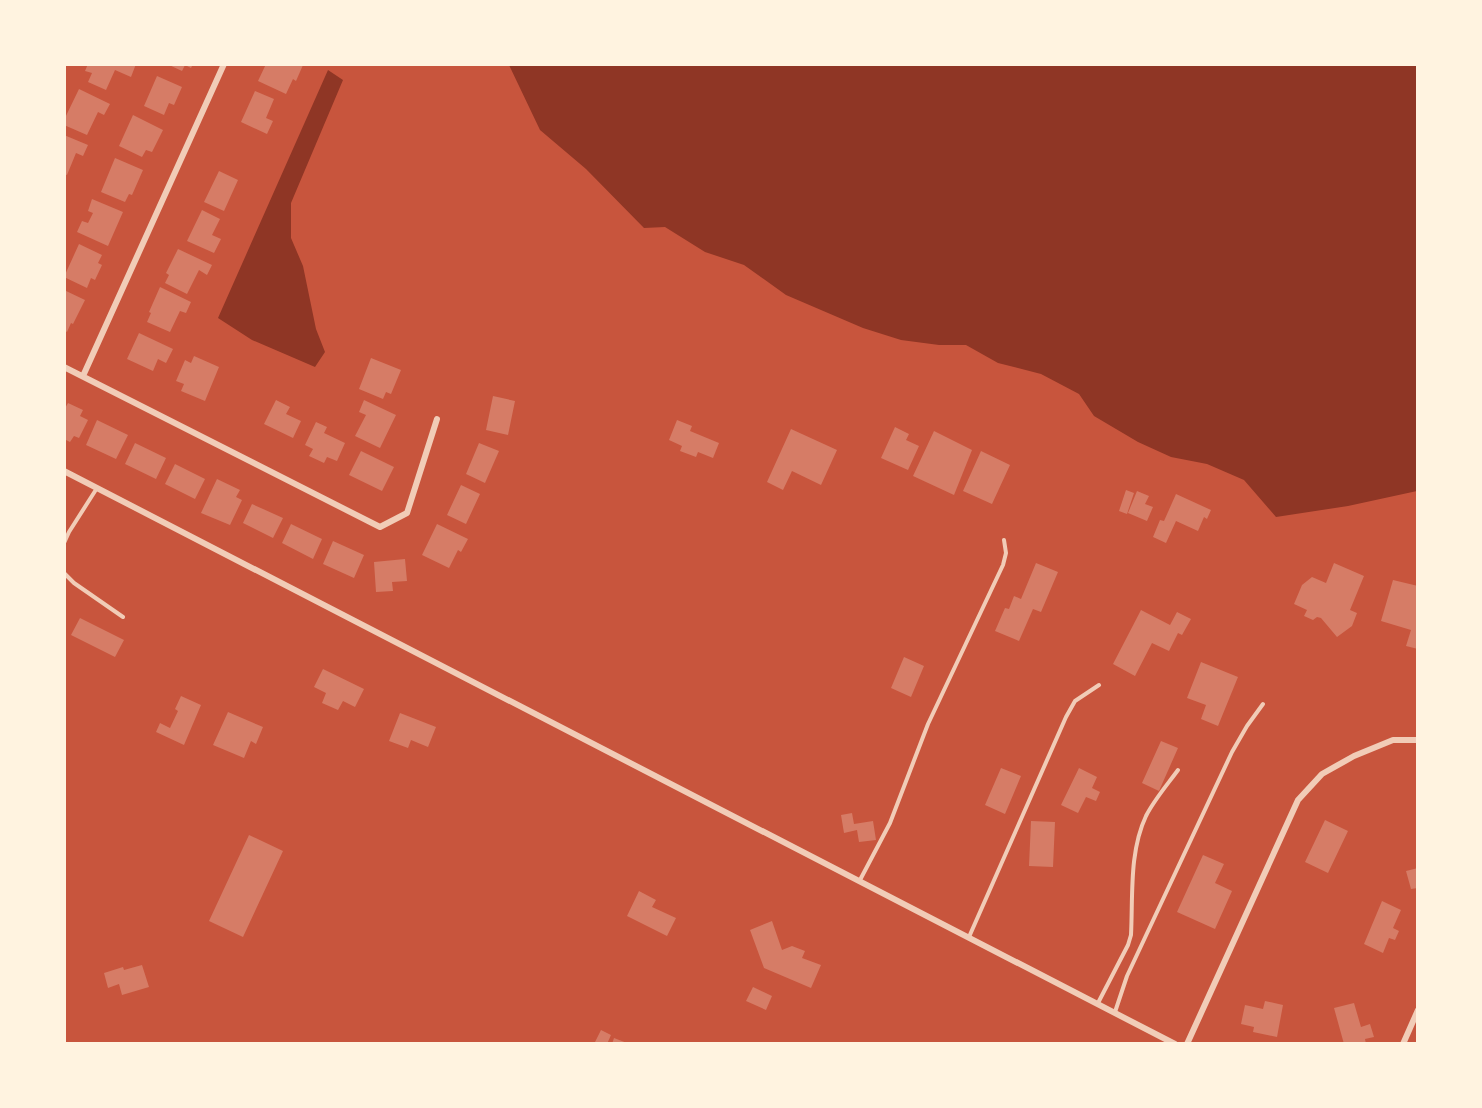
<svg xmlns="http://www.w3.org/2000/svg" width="1482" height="1108" viewBox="0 0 1482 1108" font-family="'Exo 2',sans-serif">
	<rect width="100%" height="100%" fill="#c8553d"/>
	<path fill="#8f3625" d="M509,65H1417V491L1348,506L1276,517L1244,480L1207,464L1171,457L1138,442L1094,416L1079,394L1041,374L998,363L966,345H939L901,340L863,328L786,295L744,265L705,252L665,227L644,228L586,169L540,130Z
		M328,70L343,80L291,203V238L303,266L316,329L325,352L315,367L252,340L218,318Z"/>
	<path fill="#d67c66" d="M88,64H136L131,77L115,70L106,90L88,82L92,73L85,71Z
		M167,64H193L191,68L185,65L182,71Z
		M266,64H302L303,65L296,81L293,79L286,94L258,81Z
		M157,76L182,87L174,105L169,103L164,115L144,106Z
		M79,89L110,104L104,115L98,112L87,135L64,125V120Z
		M255,91L274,99L266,118L273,121L267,134L241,122Z
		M133,115L163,130L152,152L146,150L142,157L119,146Z
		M64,135L88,145L83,156L76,153L67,175L64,174Z
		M115,158L143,170L132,195L129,194L125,202L101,192Z
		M219,171L238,180L224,211L204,202Z
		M92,199L123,212L108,246L77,232L82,221L88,223L93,213L88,211Z
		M202,210L220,219L212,235L221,239L214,253L187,241Z
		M79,244L102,255L98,263L102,265L95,280L91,278L87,288L64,277Z
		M178,249L212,265L207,275L199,270L187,294L165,283L169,275L166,273Z
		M160,287L191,302L186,313L180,311L170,332L147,322L151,313L149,312Z
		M64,290L85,300L73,324L71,323L67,332L64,330Z
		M139,333L173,349L166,363L158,359L153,371L127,359Z
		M194,356L219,367L205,401L181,391L184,384L176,381L185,360L191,363Z
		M371,358L401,370L391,394L386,392L383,399L359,389Z
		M493,396L515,401L508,435L486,430Z
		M276,400L290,407L286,414L301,421L293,438L264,424Z
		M364,400L396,415L380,448L355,436L366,415L359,412Z
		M68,403L83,410L80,416L88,420L79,438L74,436L70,442L64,439V410Z
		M97,420L128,435L116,459L86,445Z
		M677,420L692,426L690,431L719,443L713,458L698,452L696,457L680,451L682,446L669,440Z
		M316,422L327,427L324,433L345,443L337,461L327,457L324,463L309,456L313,449L305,445Z
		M895,427L909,434L906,440L919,446L908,470L881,458Z
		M791,429L837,450L821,485L792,471L783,490L767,482Z
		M934,431L972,450L954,495L913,476Z
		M135,443L166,458L156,479L125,464Z
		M479,443L499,451L485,483L466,474Z
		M361,451L394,467L382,491L349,475Z
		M981,451L1010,465L992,504L963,491Z
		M175,464L205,479L195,499L165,484Z
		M217,479L240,490L236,497L242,500L230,525L201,513Z
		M461,485L480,494L466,524L447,515Z
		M1126,490L1134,493L1127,514L1119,511Z
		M1137,491L1149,496L1145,504L1153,507L1147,521L1128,513Z
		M1176,494L1211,510L1207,519L1204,517L1198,531L1176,521L1166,543L1153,537L1160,520L1164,521Z
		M252,504L283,518L273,538L243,523Z
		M291,524L322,539L313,559L282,543Z
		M437,524L468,539L461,552L458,550L449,568L422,555Z
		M333,541L364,555L354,578L323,564Z
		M405,559L407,581L392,582L393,591L376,592L374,562Z
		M1036,563L1058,572L1041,612L1033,609L1019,641L995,631L1005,608L1009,609L1014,596L1021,599Z
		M1334,563L1364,576L1350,610L1357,613L1352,626L1337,637L1321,618L1317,617L1313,620L1304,616L1307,610L1294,604L1302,585L1312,577L1326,583Z
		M1393,580L1418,586V649L1406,646L1411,630L1381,621Z
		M1141,610L1170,625L1177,612L1191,619L1182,635L1178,633L1169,651L1152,643L1135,676L1113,664Z
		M80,618L124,640L115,657L71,635Z
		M904,657L924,666L911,697L891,688Z
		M1201,662L1238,677L1218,726L1201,719L1206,705L1187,698Z
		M323,669L364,689L355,707L343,701L338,710L322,703L326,693L314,687Z
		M181,696L201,705L184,745L156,732L160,723L170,728L178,711L175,709Z
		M228,712L263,727L256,744L251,741L244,758L213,745Z
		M400,713L436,727L428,747L411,740L408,748L389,741Z
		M1161,741L1178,748L1159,791L1142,783Z
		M1001,768L1021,776L1005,814L985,805Z
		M1079,768L1097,777L1092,788L1100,792L1096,801L1086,797L1078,813L1061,805Z
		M852,813L854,824L873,821L876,840L859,842L857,830L844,833L841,815Z
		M1325,820L1348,831L1328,873L1305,862Z
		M1031,821L1055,822L1053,867L1029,866Z
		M249,835L283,851L243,937L209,921Z
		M1203,855L1224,864L1215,883L1232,891L1215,929L1177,912Z
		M1418,868V888L1411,889L1406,871Z
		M639,891L656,900L652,907L676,918L667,936L627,916Z
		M1382,901L1401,910L1393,928L1399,931L1395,940L1389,938L1383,953L1364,944Z
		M772,921L782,950L792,946L805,951L802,958L821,965L811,988L764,968L750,930Z
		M142,965L149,987L122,995L119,984L108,988L104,973L123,967L124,970Z
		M753,987L772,996L766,1010L746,1001Z
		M1265,1001L1283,1005L1277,1037L1253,1032L1254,1027L1241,1024L1245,1005L1263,1009Z
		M1354,1003L1361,1027L1370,1024L1374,1037L1365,1039L1366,1044H1344L1334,1008Z
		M601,1030L611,1035L607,1044H594Z
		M614,1038L627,1043V1044H612Z"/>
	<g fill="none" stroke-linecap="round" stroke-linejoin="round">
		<path stroke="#f1ccb7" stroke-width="4" d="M64,543L69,532L97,488
			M64,573L74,583L123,617
			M860,880L890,823L928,724L1003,565L1006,553L1004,540
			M969,937L1066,717L1075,701L1099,685
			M1098,1003L1128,945L1131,935C1133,896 1129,852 1146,816C1154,800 1167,785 1178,770
			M1115,1012L1127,976L1232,752L1247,726L1263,704"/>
		<path stroke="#f1ccb7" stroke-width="6" d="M64,367L380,527L407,513L437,419
			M83,376L224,64
			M64,471L1175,1044
			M1187,1044L1298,800L1322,774L1354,756L1393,740H1418
			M1403,1044L1418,1010"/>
	</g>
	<rect width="1482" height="1108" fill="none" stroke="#fff3e0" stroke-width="132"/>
</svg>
